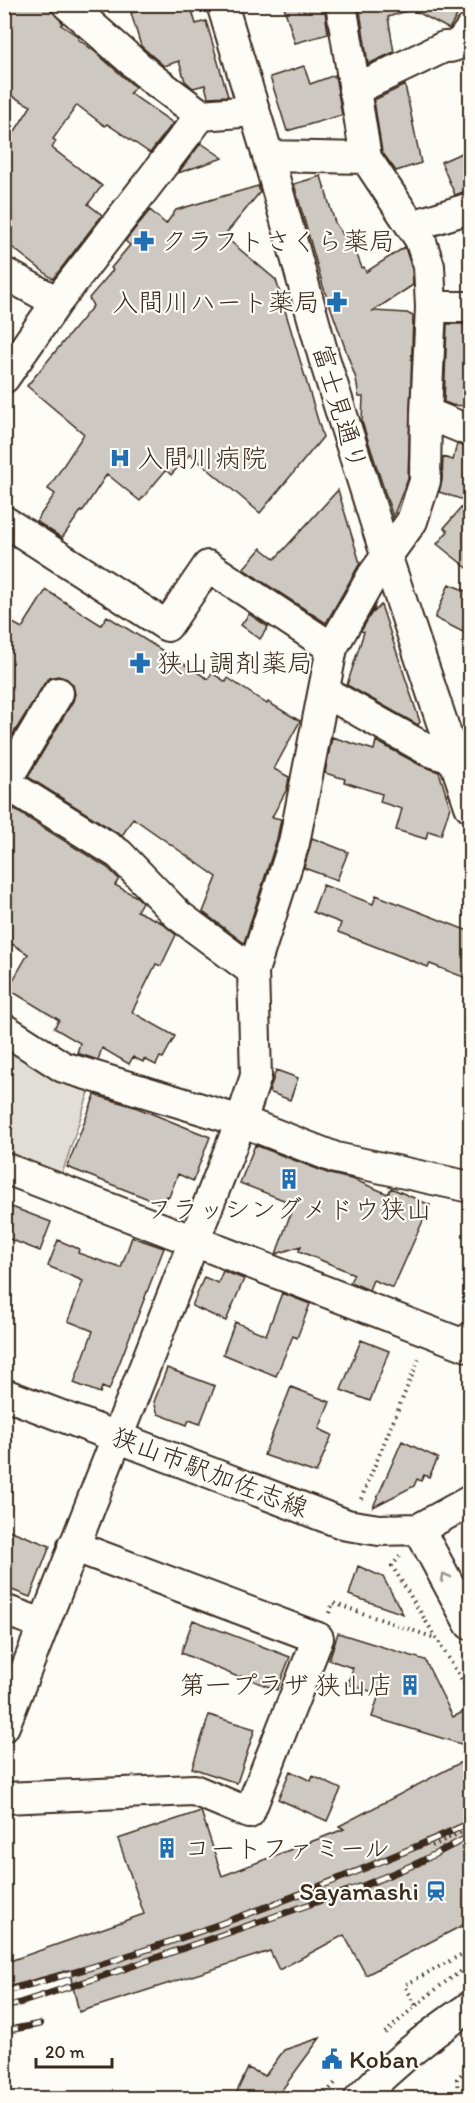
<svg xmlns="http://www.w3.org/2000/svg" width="475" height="2103" viewBox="0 0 475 2103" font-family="Itim,'Klee One',sans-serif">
	<rect width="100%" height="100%" fill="#fdfcf7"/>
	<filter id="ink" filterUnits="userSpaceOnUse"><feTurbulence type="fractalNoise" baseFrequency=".0167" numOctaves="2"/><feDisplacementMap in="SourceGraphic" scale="12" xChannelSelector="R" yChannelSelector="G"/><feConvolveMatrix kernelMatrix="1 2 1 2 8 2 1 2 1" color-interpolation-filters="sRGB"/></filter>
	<g filter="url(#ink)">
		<path fill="#e1ded7" stroke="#8e847a" stroke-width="1.5" d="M4,1042L90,1089L62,1174L5,1153Z"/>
		<path fill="#cdc8c2" stroke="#3b2a1e" stroke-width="1.5" d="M4,4H50L51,10L63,23L61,25L79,37L78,39L94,51L135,87L130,93L173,123L150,153L107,124L105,126L77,105L53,139L56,141L52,148L102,186L88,204L102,215L53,279L4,241V153L11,143L8,142L31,106L4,92Z
			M160,4H190L196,24L206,21L228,96L208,97L205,85L193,88L185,81L179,61L164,66L141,46L131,13Z
			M283,4H324L328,34L295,43Z
			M359,4H464L449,29L410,8V10L388,17L394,52L368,64Z
			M304,66L310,84L335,75L342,115L287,131L270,77Z
			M405,85L421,163L396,171L382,152L374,100Z
			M201,143L223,158L178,173Z
			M471,149V189L455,195L441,162Z
			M321,176L335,223L357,255L362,268L364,267L366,272L405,247L412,269L413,285L373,311L407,313L413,316L408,478L393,517L362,422L363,397H359L356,379L323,286L294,184Z
			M258,186L260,192L224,236L276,280L323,437L260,513L190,454L171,475L166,470L140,501L107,474L82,512L81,511L62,538L36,521L55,494L48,489L84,434L27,386L93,306L89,298L113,270L111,268L130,245L125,241L150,210L166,224L176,210Z
			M447,324H471V399H468L467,406L452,405L444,402Z
			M457,444L471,448V571L437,544L448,531L444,528L467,501L439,492L442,481L443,457L453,460Z
			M338,490L360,563L326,623L243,569L261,548L275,559Z
			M449,584L471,593V636L435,618Z
			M46,590L101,625L107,616L208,679L212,673L226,682L228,678L267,704L268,702L300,721L274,769L289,777L287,789L272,817L281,819L277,839L244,943L203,912L217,877L133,818L122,836L28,777L73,701L75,694L73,685L67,679L58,676L49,678L44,684L4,749V618L22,628Z
			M381,605L420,722L418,725L347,685L364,632L361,631L375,607L373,613Z
			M249,614L268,627L260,639L241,625Z
			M332,737L374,750L376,741L420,765L439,772L450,807L441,835L428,831L426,839L396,830L402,809L380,802L382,794L344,782L345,779L325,773Z
			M4,803L108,868L119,879L115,885L137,897L142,902L137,911L162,923L176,935L161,966L156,964L132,1012L175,1036L163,1058L160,1057L156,1065L144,1059L143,1062L133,1057L129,1064L102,1048L98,1060L77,1053L80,1043L54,1028L59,1020L8,989L28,954L4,939Z
			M312,838L348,852L337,880L304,868Z
			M323,885L373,904L376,895L471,932V980L430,964L428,967L338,932L341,923L313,912Z
			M276,1070L298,1078L290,1100L269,1092Z
			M95,1095L135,1107L210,1137L193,1181L178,1174L169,1197L167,1196L164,1205L67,1167Z
			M255,1145L330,1174L355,1180L388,1194L391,1188L430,1205L393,1288L373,1280L369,1290L350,1282L354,1274L299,1251L301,1246L276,1254L294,1204L240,1183Z
			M4,1204L51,1222L40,1251L4,1237Z
			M132,1237L164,1248L109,1390L102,1387L100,1393L74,1383L93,1331L68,1321L83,1281L48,1266L58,1240L79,1249L78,1253L121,1268Z
			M223,1271L244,1279L226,1321L192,1306L204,1277L218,1283Z
			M282,1293L310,1304L297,1338L293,1336L276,1376L223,1354L235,1322L266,1335Z
			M361,1340L389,1351L370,1401L341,1390Z
			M167,1368L215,1386L200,1424L189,1420L187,1425L158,1414L154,1402Z
			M291,1387L330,1402L319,1429L332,1435L316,1473L264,1455Z
			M402,1441L438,1458L429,1477L424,1475L421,1481L417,1479L414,1486L373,1507Z
			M4,1528L50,1546L30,1597L4,1587Z
			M358,1566L383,1577L403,1614L349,1595Z
			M193,1620L290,1657L277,1690L241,1676L238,1677L181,1653Z
			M338,1633L425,1660L453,1717L471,1708V1747L372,1717L379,1694L348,1684L353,1668L329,1660Z
			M209,1715L255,1729L237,1783L192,1768Z
			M471,1757V1921L366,1975L344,1935L279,1970L270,1951L79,2012L69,1970L4,1988V1963L144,1914L118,1839L201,1811L222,1876L344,1829L339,1826Z
			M290,1771L311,1781L313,1776L341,1789L327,1821L278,1799Z
			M320,2038L276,2098H234L248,2068L265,2076L284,2050Z"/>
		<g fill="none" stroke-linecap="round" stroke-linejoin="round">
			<g stroke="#3b2a1e" stroke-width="34">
				<path id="minor" d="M67,4L150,77L201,115
					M222,4L268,156L324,358L386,555L470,806
					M354,90L444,47C458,48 463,40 470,30
					M268,156L366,158
					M412,226L470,208
					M4,273L57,302
					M431,307H470
					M4,378L57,302L201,115L254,111
					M426,413L470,431
					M4,521L167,626L208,566L332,648
					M325,692L428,750L454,759
					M4,782L119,854L178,915L253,971
					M5,782L58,693
					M4,1029L63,1067L241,1121L336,1158L470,1187
					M4,1168L467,1346L470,1338
					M4,1394L347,1525L379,1530L419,1529L470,1501
					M419,1529L470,1624
					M4,1610L43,1624
					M4,1726L241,1121L256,1076L253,971L294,843L332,648L373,575L412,521L425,481L426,413L431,307L429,266L420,239L366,158L341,4
					M4,1798L194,1790L249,1813L318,1638L73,1546
					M360,2098C393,2064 431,2033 470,2007"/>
			</g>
			<path stroke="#3b2a1e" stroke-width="4" stroke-dasharray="1.5 4.5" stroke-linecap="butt" d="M361,1499L420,1356
				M400,1556L392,1566L470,1693
				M329,1613L333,1603L435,1638
				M432,1846L470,1828
				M415,2005L405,1985L470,1950
				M385,2033C412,2009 439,1984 470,1966
				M322,2098L335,2083
				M458,2098L457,2079L470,2065"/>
			<use href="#minor" stroke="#fdfcf7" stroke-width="30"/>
			<g stroke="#3b2a1e" stroke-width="7">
				<path id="rail" d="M4,1992C42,1981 81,1971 118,1959C238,1920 356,1874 470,1823
					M4,2008L118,1971L365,1885L418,1863L470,1836
					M4,2031L40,2024"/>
			</g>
			<use href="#rail" stroke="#fdfcf7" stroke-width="4.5" stroke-dasharray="14" stroke-linecap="butt"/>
			<path stroke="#3b2a1e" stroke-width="4" stroke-dasharray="1.5 4.5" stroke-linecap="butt" d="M457,2098L470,2088"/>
		</g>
		<defs><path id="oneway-chevron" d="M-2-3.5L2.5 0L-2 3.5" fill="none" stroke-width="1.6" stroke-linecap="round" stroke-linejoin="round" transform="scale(1.5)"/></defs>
		<use stroke="#9c938a" href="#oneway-chevron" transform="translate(445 1577) rotate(-118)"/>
	</g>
	<defs>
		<g id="pharmacy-bare" transform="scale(1.62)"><path d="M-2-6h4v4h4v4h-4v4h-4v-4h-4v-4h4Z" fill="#1f6fb2" stroke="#fdfcf7" stroke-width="2.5" paint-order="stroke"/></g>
		<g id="hospital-bare" transform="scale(1.62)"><path d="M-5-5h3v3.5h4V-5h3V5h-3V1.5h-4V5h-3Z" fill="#1f6fb2" stroke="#fdfcf7" stroke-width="2.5" paint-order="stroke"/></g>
		<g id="building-bare" transform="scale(1.62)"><path d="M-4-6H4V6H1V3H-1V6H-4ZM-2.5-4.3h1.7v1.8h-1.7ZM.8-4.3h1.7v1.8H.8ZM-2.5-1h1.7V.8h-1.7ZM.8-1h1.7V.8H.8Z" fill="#1f6fb2" stroke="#fdfcf7" stroke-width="2.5" paint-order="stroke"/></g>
		<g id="station-bare" transform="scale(1.62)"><path d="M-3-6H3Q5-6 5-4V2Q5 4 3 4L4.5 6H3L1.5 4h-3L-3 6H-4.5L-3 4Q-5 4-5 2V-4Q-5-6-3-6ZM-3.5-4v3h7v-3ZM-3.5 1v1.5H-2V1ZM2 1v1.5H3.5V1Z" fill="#1f6fb2" stroke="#fdfcf7" stroke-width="2.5" paint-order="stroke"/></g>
		<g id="civic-bare" transform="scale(1.62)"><path d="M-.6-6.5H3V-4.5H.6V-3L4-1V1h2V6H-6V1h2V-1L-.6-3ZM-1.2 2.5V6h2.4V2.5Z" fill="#1f6fb2" stroke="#fdfcf7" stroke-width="2.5" paint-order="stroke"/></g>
	</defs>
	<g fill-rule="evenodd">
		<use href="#pharmacy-bare" x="144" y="241"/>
		<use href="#pharmacy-bare" x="337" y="302"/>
		<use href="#hospital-bare" x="120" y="458"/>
		<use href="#pharmacy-bare" x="140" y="663"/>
		<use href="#building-bare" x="289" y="1179"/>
		<use href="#building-bare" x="410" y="1685"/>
		<use href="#building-bare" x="167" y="1848"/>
		<use href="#station-bare" x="436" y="1891"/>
		<use href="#civic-bare" x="332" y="2059"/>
	</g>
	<g text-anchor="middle" stroke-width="4.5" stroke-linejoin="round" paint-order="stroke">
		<g font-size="26" fill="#3b2a1e" stroke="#fdfcf7" text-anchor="start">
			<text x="161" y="250">クラフトさくら薬局</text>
			<text x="320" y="311" text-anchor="end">入間川ハート薬局</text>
			<text x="137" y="467">入間川病院</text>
			<text x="157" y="672">狭山調剤薬局</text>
			<text x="289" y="1218" text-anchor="middle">フラッシングメドウ狭山</text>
			<text x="393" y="1694" text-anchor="end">第一プラザ 狭山店</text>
			<text x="184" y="1857">コートファミール</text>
			<text x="419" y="1900" text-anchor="end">Sayamashi</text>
			<text x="349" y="2068">Koban</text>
		</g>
		<g font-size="26" fill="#3b2a1e" stroke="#fdfcf7">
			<text transform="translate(340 407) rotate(73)" y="9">富士見通り</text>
			<text transform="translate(210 1472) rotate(21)" y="9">狭山市駅加佐志線</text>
		</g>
	</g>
	<rect width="475" height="2103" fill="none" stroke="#fdfcf7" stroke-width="24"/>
	<rect x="12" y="12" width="451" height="2079" fill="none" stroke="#3b2a1e" stroke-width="2" filter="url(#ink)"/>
	<path d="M36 2058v9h76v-9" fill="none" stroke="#3b2a1e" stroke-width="3"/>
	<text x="45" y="2058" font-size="18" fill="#3b2a1e" stroke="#fdfcf7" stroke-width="4.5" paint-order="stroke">20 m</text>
</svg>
